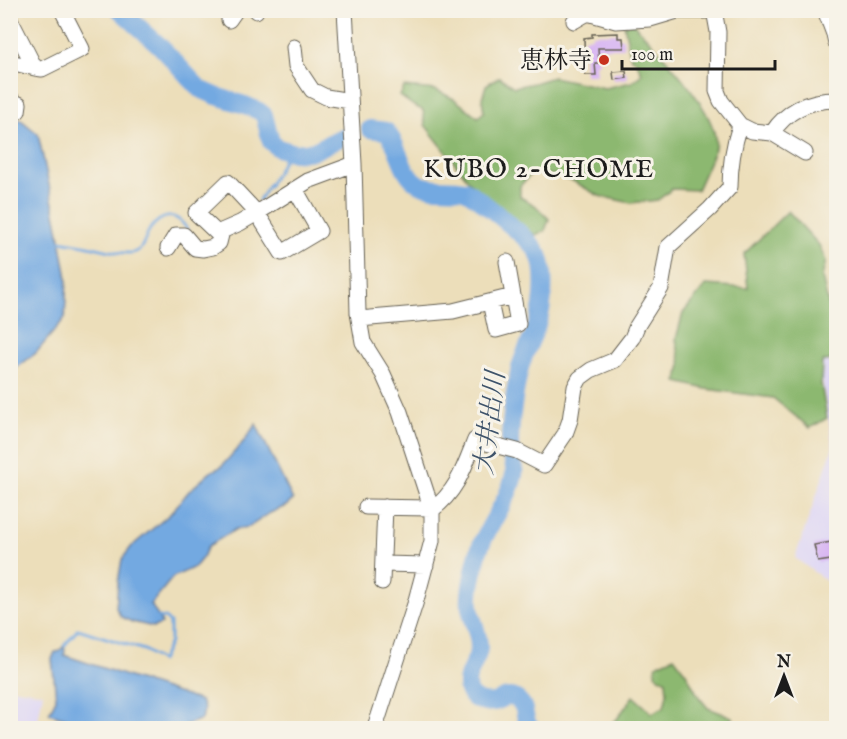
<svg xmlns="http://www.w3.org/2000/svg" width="847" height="739" viewBox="0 0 847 739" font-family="'IM FELL English','Noto Serif JP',serif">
	<rect width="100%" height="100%" fill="#f7f3e8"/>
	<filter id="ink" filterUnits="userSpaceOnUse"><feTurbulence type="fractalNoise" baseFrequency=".0167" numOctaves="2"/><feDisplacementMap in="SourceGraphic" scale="12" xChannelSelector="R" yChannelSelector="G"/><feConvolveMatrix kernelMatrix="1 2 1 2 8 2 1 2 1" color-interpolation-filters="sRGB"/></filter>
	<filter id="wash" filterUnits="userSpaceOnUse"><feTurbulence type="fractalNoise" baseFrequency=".008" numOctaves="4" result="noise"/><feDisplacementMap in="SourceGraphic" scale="24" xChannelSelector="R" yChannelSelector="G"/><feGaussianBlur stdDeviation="1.35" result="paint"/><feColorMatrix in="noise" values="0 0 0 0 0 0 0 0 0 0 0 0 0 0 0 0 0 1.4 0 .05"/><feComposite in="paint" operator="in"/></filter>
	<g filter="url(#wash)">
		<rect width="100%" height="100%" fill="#ecdeba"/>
		<path fill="#ddd5f6" d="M836,361V588L795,558L833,447L822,379L823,363Z
			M11,688L43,693L38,720L63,728H11Z"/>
		<path fill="#8cb870" stroke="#546a46" stroke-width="1.5" d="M633,23C655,47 722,114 715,147C712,158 702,178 697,190L672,189L658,200L631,203L599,196L573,181L548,174L532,173L520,186V197L535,205L549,219L545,231L535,235L516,223L472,185L425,125L423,110L414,106L400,96L404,87L436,90L454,99L478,117L484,112L482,99L486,85L499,77L514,87L534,83L553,77L605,88L632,82L642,74L636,61L631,58L624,25Z
			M788,211L819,245L826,261L822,277L833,325L836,326V359L822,362L821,383L827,418L810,428L773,398L706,389L677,382L681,365L676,339L683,313L706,285L748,288L744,254Z
			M674,657L686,673L699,697L708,708L732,717L734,728H605L617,719L633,696L652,713L664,707L667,693L666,681L655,674L656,665Z"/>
		<path fill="#73a9e1" stroke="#48627e" stroke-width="1.5" d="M20,119L38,134L57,222L67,278L65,318L36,353L11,372L10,122Z
			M256,424L293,500L286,506L270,513L249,527L236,529L208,546L203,557L195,567L173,577L151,604C154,611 159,616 162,624L153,627L132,622L121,617L116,608L118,582L122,559L132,546L170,514L189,491L212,471L221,467L244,441Z
			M64,646L65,651L64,655L201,701L204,709L202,719L186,725L184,728H98L49,713L56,699L52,659L55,652H58Z"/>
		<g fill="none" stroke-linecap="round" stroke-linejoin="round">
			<path stroke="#73a9e1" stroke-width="3" d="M259,200L278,171L288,151
				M61,241C70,243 80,244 89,246C103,249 116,254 131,253C144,252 144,238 150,229C163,213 176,212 187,229
				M64,646L78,629L144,650L161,661L170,642V623L165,618L159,617"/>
			<path stroke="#73a9e1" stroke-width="18" d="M120,10L160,46L200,89L216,96L245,105L259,111L264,115L271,142L278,148L295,153L314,151L342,137
				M370,129L386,131C401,147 399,172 419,184C433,191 449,186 464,190C472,192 524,236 531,244C534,247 537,251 539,255C546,271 544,305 538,322C533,339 522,355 519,372C514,396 510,421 510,444C510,456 516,464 514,475C508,501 491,521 481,545C477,554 475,566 473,576C471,585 469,597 470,607C472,621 479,633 479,647C479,661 463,675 468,690C471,700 485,704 494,702C503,699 510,693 519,701C528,709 522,720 531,728"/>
		</g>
		<g id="blocks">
			<path fill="#d3acf4" d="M618,33V38H623L624,48H598L599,63H595L596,75H585L584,38L592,37V34Z
				M626,71L627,78L614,80L613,72Z
				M837,541V559L818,562L814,545Z"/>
		</g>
	</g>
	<g filter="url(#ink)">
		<use href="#blocks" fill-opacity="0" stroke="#656053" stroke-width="1.5"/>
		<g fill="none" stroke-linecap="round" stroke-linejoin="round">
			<g stroke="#656053" stroke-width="17">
				<path id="minor" d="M256,10V11
					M345,10L354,164L358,313L363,342L383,374L400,412L432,510V541L415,604L375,728
					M825,10L834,34L836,43
					M10,19L35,68L42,69L82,49L62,10
					M229,20L236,10
					M574,21L586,14H591L616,21L650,19L677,11H714
					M294,47L296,66L312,90L326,97L350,101
					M10,62L35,68
					M10,100L19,104L18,111
					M740,125L752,131L772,133L805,153
					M772,133C787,110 809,100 836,100
					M295,189L319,231L282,253L257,213L228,182L196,213L217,233L240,223L257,213L308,181L354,164
					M168,248L176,235H184L195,248L203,249L213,247L219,243L222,231
					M490,302L496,330L518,324L507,262
					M359,319L453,311L513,296
					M366,507L431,508
					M432,510C457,491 464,468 475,440L517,451L544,465L565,434L570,420L575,387L580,378L591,370L615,360L632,338L637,326L661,288L668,247L710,209L730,187C730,164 733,147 740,125L721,101L717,91L718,32L714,10
					M383,564L426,565
					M382,582L385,507"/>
			</g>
			<use href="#minor" stroke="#fff" stroke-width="15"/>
		</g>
	</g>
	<circle fill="#c8321e" stroke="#f7f3e8" stroke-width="2" cx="604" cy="60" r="6"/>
	<g text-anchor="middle" stroke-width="6" stroke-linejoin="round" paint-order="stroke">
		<g font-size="24" fill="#1c1c1c" stroke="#f7f3e8" text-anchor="end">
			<text x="592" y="68">恵林寺</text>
		</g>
		<g font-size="26" letter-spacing="1.5" fill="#1c1c1c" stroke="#f7f3e8">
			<text x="539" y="177">KUBO 2-CHOME</text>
		</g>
		<g font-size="26" font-style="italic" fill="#3f546b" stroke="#f7f3e8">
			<text transform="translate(489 423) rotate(-83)" y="9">大井出川</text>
		</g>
	</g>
	<rect width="847" height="739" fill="none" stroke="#f7f3e8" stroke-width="36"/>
	<g transform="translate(784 676)" stroke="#f7f3e8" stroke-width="4.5" paint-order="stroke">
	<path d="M0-4.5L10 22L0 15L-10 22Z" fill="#1c1c1c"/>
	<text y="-9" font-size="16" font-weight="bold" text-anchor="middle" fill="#1c1c1c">N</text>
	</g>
	<path d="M622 60v9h153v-9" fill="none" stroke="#1c1c1c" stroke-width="3"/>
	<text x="631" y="60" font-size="18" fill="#1c1c1c" stroke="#f7f3e8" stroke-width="4.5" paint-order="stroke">100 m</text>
</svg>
